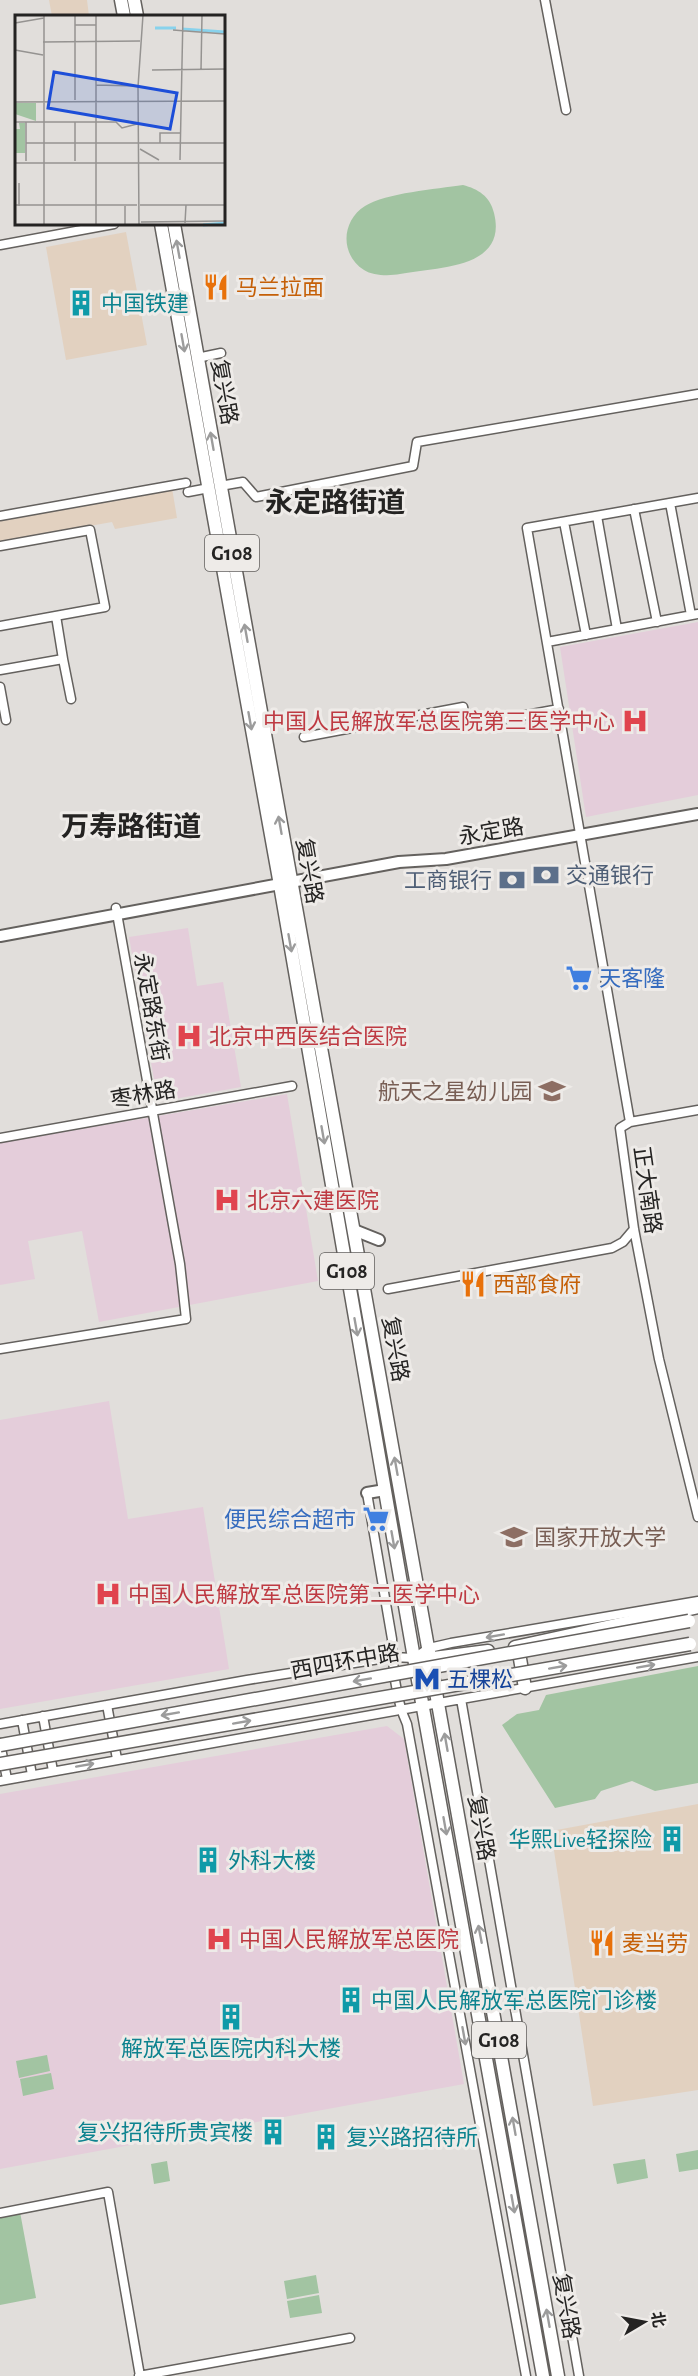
<svg xmlns="http://www.w3.org/2000/svg" width="698" height="2376" viewBox="0 0 698 2376" font-family="'Alegreya Sans','Noto Sans SC',sans-serif">
	<rect width="100%" height="100%" fill="#e1dedb"/>
	<path fill="#e2d1c0" d="M49,0H87L89,16H52Z
		M126,232L147,345L66,360L46,247Z
		M172,488L177,518L115,529L112,522L0,542V520Z
		M698,1804V2090L593,2106L551,1831Z"/>
	<path fill="#e4cdda" d="M698,622V795L586,817L560,647Z
		M188,928L197,986L223,982L241,1087L158,1102L129,937Z
		M287,1094L318,1281L99,1322L82,1231L28,1241L35,1279L0,1285V1143Z
		M109,1401L128,1519L203,1507L229,1669L0,1709V1420Z
		M387,1726L404,1739L464,2084L0,2169V1794Z"/>
	<path fill="#a2c4a2" d="M463,185C478,189 490,196 494,213C508,269 438,267 400,274C390,276 373,276 364,270C340,255 341,221 365,206C386,193 436,189 463,185Z
		M698,1666V1783L655,1791L632,1781L601,1791L595,1799L555,1808L502,1725L517,1714L539,1710L546,1695Z
		M47,2055L50,2071L19,2078L16,2061Z
		M51,2073L54,2089L23,2096L20,2079Z
		M698,2150V2169L679,2172L676,2154Z
		M645,2159L648,2178L617,2184L613,2164Z
		M167,2161L170,2181L154,2184L151,2164Z
		M20,2212L36,2298L0,2305V2216Z
		M316,2275L319,2293L287,2299L284,2281Z
		M319,2295L322,2313L290,2318L287,2301Z"/>
	<g fill="none" stroke-linecap="round" stroke-linejoin="round">
		<g stroke="#64615e" stroke-width="11">
			<path id="minor" d="M545,0L566,110
				M0,245L114,224
				M197,358L221,353
				M220,486L243,482L256,497L413,466L417,442L698,394
				M188,492L209,488
				M670,503L691,615
				M634,509L657,622
				M0,516L186,483
				M597,516L617,629
				M564,522L586,635
				M0,546L90,530L105,607L0,626
				M547,642L698,614
				M63,659L71,699
				M0,670L63,659L56,616
				M0,687L6,720
				M304,737L463,707L467,726L559,709
				M698,1110L630,1122L620,1128L634,1229L659,1359L698,1517
				M630,1122L527,528L698,498
				M0,1138L292,1086
				M388,1289L612,1248L623,1242L634,1229
				M0,1349L186,1319L180,1264L116,908
				M367,1493L392,1639C393,1667 395,1698 407,1724L526,2376
				M461,1699L579,2376
				M107,1705L117,1759
				M43,1716L53,1771
				M22,1720L32,1775
				M0,1724L247,1680L392,1657L414,1658L429,1648L451,1643L698,1601
				M0,1743L7,1779
				M0,1781L698,1657
				M0,2213L108,2192L140,2376
				M139,2376L350,2338"/>
		</g>
		<g stroke="#64615e" stroke-width="14">
			<path id="major" d="M0,936L399,862L446,859L698,814
				M354,1230L379,1240
				M367,1493L385,1490"/>
		</g>
		<g stroke="#64615e" stroke-width="15">
			<path id="highway" d="M121,0L124,16
				M134,0L137,16
				M161,224L280,885L414,1658L543,2376
				M174,224L558,2376
				M515,1647L698,1607
				M518,1647L525,1688
				M426,1659L488,1651"/>
		</g>
		<use href="#minor" stroke="#fff" stroke-width="8"/>
		<use href="#major" stroke="#fff" stroke-width="10"/>
		<use href="#highway" stroke="#fff" stroke-width="12"/>
		<g stroke="#64615e" stroke-width="15" stroke-linecap="butt">
			<path id="highway-bridge" d="M0,1745L689,1621
				M0,1764L690,1644"/>
		</g>
		<use href="#highway-bridge" stroke="#fff" stroke-width="12"/>
	</g>
	<defs><path id="oneway-shaft" d="M-6 0H5M1.5-3L5.5 0L1.5 3" fill="none" stroke-width="1.6" stroke-linecap="round" stroke-linejoin="round" transform="scale(1.5)"/></defs>
	<g stroke="#9c9c9c">
		<use href="#oneway-shaft" transform="translate(178 249) rotate(-100)"/>
		<use href="#oneway-shaft" transform="translate(183 343) rotate(80)"/>
		<use href="#oneway-shaft" transform="translate(212 441) rotate(-100)"/>
		<use href="#oneway-shaft" transform="translate(246 633) rotate(-100)"/>
		<use href="#oneway-shaft" transform="translate(250 721) rotate(80)"/>
		<use href="#oneway-shaft" transform="translate(280 825) rotate(-100)"/>
		<use href="#oneway-shaft" transform="translate(290 943) rotate(80)"/>
		<use href="#oneway-shaft" transform="translate(323 1135) rotate(80)"/>
		<use href="#oneway-shaft" transform="translate(356 1327) rotate(80)"/>
		<use href="#oneway-shaft" transform="translate(396 1466) rotate(-100)"/>
		<use href="#oneway-shaft" transform="translate(393 1540) rotate(80)"/>
		<use href="#oneway-shaft" transform="translate(495 1636) rotate(170)"/>
		<use href="#oneway-shaft" transform="translate(646 1666) rotate(-10)"/>
		<use href="#oneway-shaft" transform="translate(558 1667) rotate(-10)"/>
		<use href="#oneway-shaft" transform="translate(362 1680) rotate(170)"/>
		<use href="#oneway-shaft" transform="translate(170 1714) rotate(170)"/>
		<use href="#oneway-shaft" transform="translate(242 1722) rotate(-10)"/>
		<use href="#oneway-shaft" transform="translate(446 1742) rotate(-100)"/>
		<use href="#oneway-shaft" transform="translate(85 1765) rotate(-10)"/>
		<use href="#oneway-shaft" transform="translate(445 1826) rotate(80)"/>
		<use href="#oneway-shaft" transform="translate(480 1934) rotate(-101)"/>
		<use href="#oneway-shaft" transform="translate(464 2036) rotate(80)"/>
		<use href="#oneway-shaft" transform="translate(514 2126) rotate(-100)"/>
		<use href="#oneway-shaft" transform="translate(513 2204) rotate(80)"/>
		<use href="#oneway-shaft" transform="translate(548 2318) rotate(-100)"/>
	</g>
	<defs>
		<g id="restaurant-bare" transform="scale(2.07)"><path d="M-5-6h1v4h1v-4h1v4h1v-4h1v5L-1.5 .5V6h-2V.5L-5-1ZM5-6V6H3V1.5H1.5Q1.5-4 5-6Z" fill="#e8710a" stroke="#eeebe8" stroke-width="2.5" paint-order="stroke"/></g>
		<g id="building-bare" transform="scale(2.07)"><path d="M-4-6H4V6H1V3H-1V6H-4ZM-2.5-4.3h1.7v1.8h-1.7ZM.8-4.3h1.7v1.8H.8ZM-2.5-1h1.7V.8h-1.7ZM.8-1h1.7V.8H.8Z" fill="#0f9aa8" stroke="#eeebe8" stroke-width="2.5" paint-order="stroke"/></g>
		<g id="hospital-bare" transform="scale(2.07)"><path d="M-5-5h3v3.5h4V-5h3V5h-3V1.5h-4V5h-3Z" fill="#e0444e" stroke="#eeebe8" stroke-width="2.5" paint-order="stroke"/></g>
		<g id="bank-bare" transform="scale(2.07)"><path d="M-6-4H6V4H-6ZM0-2.3a2.3 2.3 0 1 0 0 4.6a2.3 2.3 0 1 0 0-4.6Z" fill="#5c6f8a" stroke="#eeebe8" stroke-width="2.5" paint-order="stroke"/></g>
		<g id="supermarket-bare" transform="scale(2.07)"><path d="M-6-5.5h2.5l.6 2H6L4.5 2H-2.5L-4.4-4H-6ZM-1.5 3.2a1.3 1.3 0 1 0 .1 0ZM3 3.2a1.3 1.3 0 1 0 .1 0Z" fill="#3f7fe0" stroke="#eeebe8" stroke-width="2.5" paint-order="stroke"/></g>
		<g id="school-bare" transform="scale(2.07)"><path d="M0-5L7-2L0 1L-7-2ZM-4 1L0 2.5L4 1V4Q0 6-4 4Z" fill="#8d6e63" stroke="#eeebe8" stroke-width="2.5" paint-order="stroke"/></g>
		<g id="university-bare" transform="scale(2.07)"><path d="M0-5L7-2L0 1L-7-2ZM-4 1L0 2.5L4 1V4Q0 6-4 4Z" fill="#8d6e63" stroke="#eeebe8" stroke-width="2.5" paint-order="stroke"/></g>
		<g id="metro-bare" transform="scale(2.07)"><path d="M-5.5 5V-5H-3L0 0L3-5H5.5V5H3V-.5L0 4L-3-.5V5Z" fill="#1a4fb4" stroke="#eeebe8" stroke-width="2.5" paint-order="stroke"/></g>
	</defs>
	<g fill-rule="evenodd">
		<use href="#restaurant-bare" x="216" y="287"/>
		<use href="#building-bare" x="81" y="303"/>
		<use href="#hospital-bare" x="635" y="721"/>
		<use href="#bank-bare" x="546" y="875"/>
		<use href="#bank-bare" x="512" y="880"/>
		<use href="#supermarket-bare" x="579" y="978"/>
		<use href="#hospital-bare" x="189" y="1036"/>
		<use href="#school-bare" x="552" y="1091"/>
		<use href="#hospital-bare" x="227" y="1200"/>
		<use href="#restaurant-bare" x="473" y="1284"/>
		<use href="#supermarket-bare" x="376" y="1519"/>
		<use href="#university-bare" x="514" y="1537"/>
		<use href="#hospital-bare" x="108" y="1594"/>
		<use href="#metro-bare" x="427" y="1679"/>
		<use href="#building-bare" x="672" y="1839"/>
		<use href="#building-bare" x="208" y="1860"/>
		<use href="#hospital-bare" x="219" y="1939"/>
		<use href="#restaurant-bare" x="602" y="1943"/>
		<use href="#building-bare" x="351" y="2000"/>
		<use href="#building-bare" x="231" y="2017"/>
		<use href="#building-bare" x="273" y="2132"/>
		<use href="#building-bare" x="326" y="2137"/>
	</g>
	<g text-anchor="middle" stroke-width="6" stroke-linejoin="round" paint-order="stroke">
		<g fill="#eeebe8" stroke="#615f5d" stroke-width="1.5">
			<rect x="205" y="535" width="54" height="36" rx="4.5"/>
			<rect x="320" y="1253" width="54" height="36" rx="4.5"/>
			<rect x="472" y="2022" width="54" height="36" rx="4.5"/>
		</g>
		<g font-size="21" font-weight="bold" fill="#242322">
			<text x="232" y="560">G108</text>
			<text x="347" y="1278">G108</text>
			<text x="499" y="2047">G108</text>
		</g>
		<g font-size="22" fill="#c56008" stroke="#eeebe8" text-anchor="start">
			<text x="236" y="295">马兰拉面</text>
			<text x="493" y="1292">西部食府</text>
			<text x="622" y="1951">麦当劳</text>
		</g>
		<g font-size="22" fill="#0d838f" stroke="#eeebe8" text-anchor="start">
			<text x="101" y="311">中国铁建</text>
			<text x="652" y="1847" text-anchor="end">华熙Live轻探险</text>
			<text x="228" y="1868">外科大楼</text>
			<text x="371" y="2008">中国人民解放军总医院门诊楼</text>
			<text x="231" y="2056" text-anchor="middle">解放军总医院内科大楼</text>
			<text x="253" y="2140" text-anchor="end">复兴招待所贵宾楼</text>
			<text x="346" y="2145">复兴路招待所</text>
		</g>
		<g font-size="22" fill="#242322" stroke="#eeebe8">
			<text transform="translate(225 392) rotate(80)" y="8">复兴路</text>
			<text transform="translate(491 831) rotate(-10)" y="8">永定路</text>
			<text transform="translate(310 871) rotate(80)" y="8">复兴路</text>
			<text transform="translate(152 1007) rotate(80)" y="8">永定路东街</text>
			<text transform="translate(143 1094) rotate(-10)" y="8">枣林路</text>
			<text transform="translate(648 1190) rotate(82)" y="8">正大南路</text>
			<text transform="translate(396 1349) rotate(80)" y="8">复兴路</text>
			<text transform="translate(345 1661) rotate(-10)" y="8">西四环中路</text>
			<text transform="translate(482 1828) rotate(80)" y="8">复兴路</text>
			<text transform="translate(567 2306) rotate(80)" y="8">复兴路</text>
		</g>
		<g font-size="22" fill="#be3a42" stroke="#eeebe8" text-anchor="start">
			<text x="615" y="729" text-anchor="end">中国人民解放军总医院第三医学中心</text>
			<text x="209" y="1044">北京中西医结合医院</text>
			<text x="247" y="1208">北京六建医院</text>
			<text x="128" y="1602">中国人民解放军总医院第二医学中心</text>
			<text x="239" y="1947">中国人民解放军总医院</text>
		</g>
		<g font-size="22" fill="#4e5e75" stroke="#eeebe8" text-anchor="start">
			<text x="566" y="883">交通银行</text>
			<text x="492" y="888" text-anchor="end">工商银行</text>
		</g>
		<g font-size="22" fill="#366cbe" stroke="#eeebe8" text-anchor="start">
			<text x="599" y="986">天客隆</text>
			<text x="356" y="1527" text-anchor="end">便民综合超市</text>
		</g>
		<g font-size="22" fill="#785e54" stroke="#eeebe8" text-anchor="end">
			<text x="532" y="1099">航天之星幼儿园</text>
			<text x="534" y="1545" text-anchor="start">国家开放大学</text>
		</g>
		<g font-size="22" fill="#164399" stroke="#eeebe8" text-anchor="start">
			<text x="447" y="1687">五棵松</text>
		</g>
		<g font-size="28" font-weight="bold" fill="#242322" stroke="#eeebe8">
			<text x="335" y="512">永定路街道</text>
			<text x="131" y="836">万寿路街道</text>
		</g>
	</g>
	<g transform="translate(15 15)">
		<rect width="210" height="210" fill="#e1dedb"/>
		<path d="M0,88H21V106L0,99ZM4,108H10V138H0V114H5Z" fill="#a2c4a2"/>
		<path fill="none" stroke="#88d2ec" stroke-width="3" d="M140,13H161M167,14L210,17M188,210L210,208"/>
		<path fill="none" stroke="#959391" stroke-width="1.5" d="M29,0V210M60,0V85M0,8L29,3M60,10H81M158,15L210,19M28,27L125,26M0,35L28,40M137,55L210,54M186,55L187,0M81,70L122,71M0,87L210,86M0,107H29M29,107H81M60,107V146M81,107H101L107,113L122,109M11,128H210M145,128V118H165M125,134L144,145M165,145L168,0M11,146V107M0,148H210M4,168V191M0,190H122M125,190H210M126,207L210,206M170,208L171,190M81,210V0M110,210V191M124,210L123,72L128,0"/>
		<path fill="#1d4ed8" fill-opacity="0.15" stroke="#1d4ed8" stroke-width="3" d="M39,57L162,78L155,114L33,93Z"/>
		<rect width="210" height="210" fill="none" stroke="#242322" stroke-width="3"/>
	</g>
	<g transform="translate(644 2322) rotate(80)" stroke="#eeebe8" stroke-width="4.5" paint-order="stroke">
	<path d="M0-4.5L10 22L0 15L-10 22Z" fill="#242322"/>
	<text y="-9" font-size="16" font-weight="bold" text-anchor="middle" fill="#242322">北</text>
	</g>
</svg>
